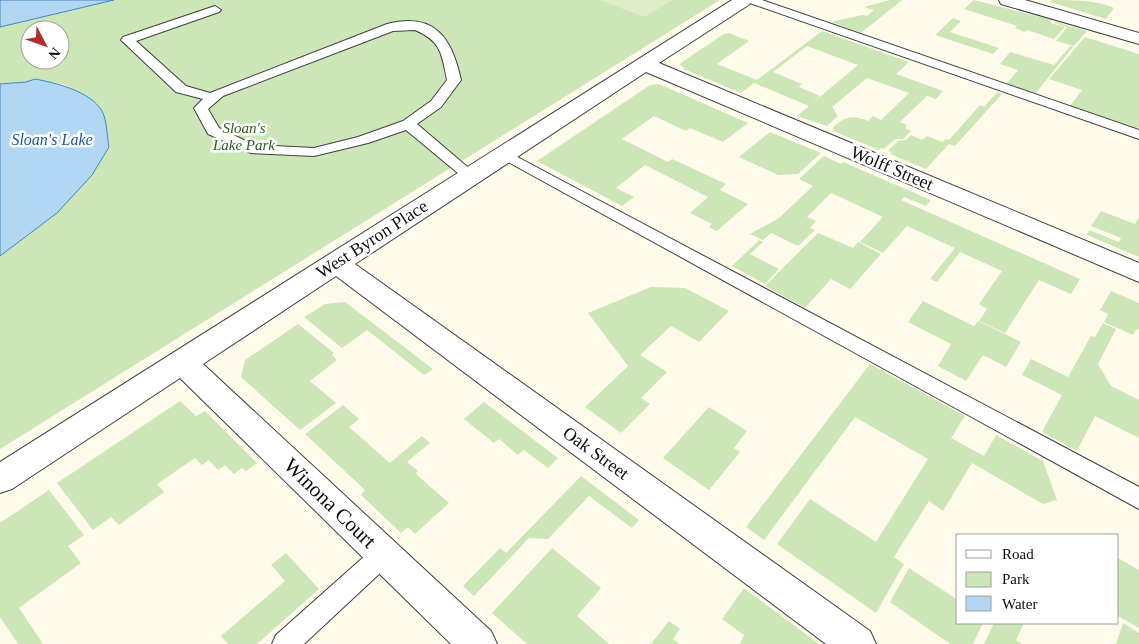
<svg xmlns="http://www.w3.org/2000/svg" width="1139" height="644" viewBox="0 0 1139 644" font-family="'Times New Roman',serif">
	<rect width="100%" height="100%" fill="#fefbeb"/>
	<path fill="#cde6b7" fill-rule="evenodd" d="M114,0H720L0,449V256L57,213L91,100L65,85L35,79L26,82L0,84V27ZM30,30H60V60H30Z
		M890,0H902L861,33L831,22L862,15L867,16L874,10L864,7Z
		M974,0L1052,20L1050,23L1065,27L1054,39L1027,30L1025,32L1015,28L1017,26L964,9Z
		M1052,0C1072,0 1097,0 1114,8L1106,19L1050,2Z
		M953,18L961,21L950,32L999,48L993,54L935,35Z
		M1056,22L1087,31L1074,46L1056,41L1067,27L1054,23Z
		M822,31L909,62L896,74L943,91L936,99L927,96L900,122L907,125L905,128L911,131L903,139H895L884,149L881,148L879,150L833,131L835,129L832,128C844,117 852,114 868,121L873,116L881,120L909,93L867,78L832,107L838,116L827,126L797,116L858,65L807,46L773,72L802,84L799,87L820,96L809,106L754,83L741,93L686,70L680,65L682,62L724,34L729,33L749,41L717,64L757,80Z
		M1085,37L1139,54V126L1137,129L1070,106L1082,90L1049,79Z
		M1070,46L1073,47L1035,94L1006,84L1018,70L1000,64L1010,52L1054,65Z
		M659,84L748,123L723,142L690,128L686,131L654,116L622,139L668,162L672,159L726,184L720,190L748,204L717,231L709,227L712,224L690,213L708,197L645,165L616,188L634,197L622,206L537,161L650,85Z
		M997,92L1002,94L955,146L949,144L926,169L890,154L892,152L888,151L898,141L906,140L911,135L922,140L927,136L942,142L946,139L949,140L980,105L984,107Z
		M770,132L821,153L798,174L778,175L739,157Z
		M824,156L841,164L843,162L931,200L926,206L904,197L901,200L1080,279L1071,294L1039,280L1005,333L979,321L987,309L979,304L1002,271L960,252L937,282L930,279L955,248L907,226L883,253L860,242L883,217L831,193L807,217L816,221L810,228L815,230L798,246L771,233L763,240L750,234L779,218L813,186L799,179Z
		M1101,211L1135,224L1139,217V257L1087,235L1089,230L1119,242L1121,238L1091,226Z
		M818,233L853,248L858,242L881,254L850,289L831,279L805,308L765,286Z
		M759,240L763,242L750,254L779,269L765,284L732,266Z
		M651,287L685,288L729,311L699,342L671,326L640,355L667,372L641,398L650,404L621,433L585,407L628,366L588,313Z
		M1111,291L1139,303V330L1136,329L1133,335L1104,322L1108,314L1100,310Z
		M923,301L974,326L978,321L1021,342L1006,367L983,355L966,381L938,366L951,344L908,322Z
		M345,302L433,369L424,375L367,330L342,348L304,317L325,304Z
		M1103,323L1116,329L1098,364L1111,386L1139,400V438L1095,416L1077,451L1042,432L1062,395L1022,375L1031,359L1068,377L1091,336L1095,337Z
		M298,324L334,353L332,355L337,360L310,381L336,403L300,430L241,377L245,360Z
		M870,364L965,416L951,438L984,456L996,435L1043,461L1057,500L1043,504L972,463L943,511L929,501L894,557L904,564L876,613L777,544L810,499L876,542L928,459L855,417L764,540L746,527Z
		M180,401L196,416L205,411L257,463L246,471L242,468L234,474L225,465L218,470L209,460L202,465L195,458L157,484L164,492L119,525L111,517L93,530L57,483Z
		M484,402L558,458L548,468L524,450L518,455L499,439L494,443L464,419Z
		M343,405L359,419L349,427L390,463L422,436L430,443L407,462L418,471L416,474L449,503L415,534L408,527L401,533L361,495L365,490L305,434Z
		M709,407L747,431L734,448L740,452L709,490L663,458Z
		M581,476L639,520L632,528L589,496L548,539L529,538L474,596L463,586L500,548L506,553Z
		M49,490L84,535L68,546L81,563L19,608L43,644H18L0,617V523Z
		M552,548L601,588L577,616L609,644H527L492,613Z
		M286,553L319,589L257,644H228L221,636L285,581L271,565Z
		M1118,558L1139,570V628L1118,616Z
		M909,568L958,600V623H983L973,644H950L890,602Z
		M744,588L819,644H740L744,635L722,619Z
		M669,621L680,629L673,639L679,644H651Z
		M994,623H1024L1016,640L1022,644H984Z
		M1123,623L1139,633V644H1116Z"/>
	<path fill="#dfeec8" d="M600,0H673L644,17Z"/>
	<path fill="#b2d7f3" stroke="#3d88c7" d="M0,0H114L0,27Z
		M35,79C56,83 90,91 102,111C107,120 107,137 109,147L92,175L57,213L0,256V84L26,82Z"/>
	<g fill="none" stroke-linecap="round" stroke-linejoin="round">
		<g stroke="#3f3f3f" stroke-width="2">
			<path id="service" d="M745,0H762L1139,130V139L747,2Z
				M215,6L221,10L219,12L136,41L186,86L210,93L387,24C435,12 452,38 461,80L441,107L417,124L478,176L475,179H465L406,130L368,143L314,156L251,153L208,134L194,108L203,99L176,92L121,40L123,37ZM415,30C441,41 442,54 447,80L431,101L403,121L358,137L314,148L254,145L219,128L208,109L223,96L393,31Z
				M504,150L1139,487V509L499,157L497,154L499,151Z
				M384,543L392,546L396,554L392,562L304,644H272L276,635L376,546Z"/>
		</g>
		<g stroke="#3f3f3f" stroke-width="2">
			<path id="minor" d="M732,0H752L750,4L659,63L1139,263V282L646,72L355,264L870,631L876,644H826L336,276L203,364L491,631L497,644H451L180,378L12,489L0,493V462Z
				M999,0H1025L1139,33V44L1001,4Z"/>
		</g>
		<use href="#service" fill="#fff" fill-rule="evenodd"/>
		<use href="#minor" fill="#fff" fill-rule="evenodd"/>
	</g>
	<g text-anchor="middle" stroke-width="5" stroke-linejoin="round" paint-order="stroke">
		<g font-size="15" font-style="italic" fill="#296020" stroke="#fff">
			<text x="244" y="133">Sloan's<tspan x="244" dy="17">Lake Park</tspan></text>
		</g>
		<g font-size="16" font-style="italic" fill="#1b5a97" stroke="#fff">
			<text x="52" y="145">Sloan's Lake</text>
		</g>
		<g font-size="18" fill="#0c0c0c" stroke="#fff">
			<text transform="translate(892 168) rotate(23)" y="6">Wolff Street</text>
			<text transform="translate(372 239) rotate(-33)" y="6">West Byron Place</text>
			<text transform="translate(596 453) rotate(36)" y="6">Oak Street</text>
		</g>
		<g font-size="21" fill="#0c0c0c" stroke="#fff">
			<text transform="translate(330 503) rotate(44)" y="7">Winona Court</text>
		</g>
	</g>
	<rect x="956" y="534" width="162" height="90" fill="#ffffff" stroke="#9e9e9e"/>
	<rect x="966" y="550" width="25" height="8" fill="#ffffff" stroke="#9e9e9e"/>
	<text x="1002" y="559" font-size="15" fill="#0c0c0c">Road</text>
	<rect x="966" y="572" width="25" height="15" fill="#cde6b7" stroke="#9e9e9e"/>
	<text x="1002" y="584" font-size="15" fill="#0c0c0c">Park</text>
	<rect x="966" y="596" width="25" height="15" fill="#b2d7f3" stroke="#9e9e9e"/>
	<text x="1002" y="609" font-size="15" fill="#0c0c0c">Water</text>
	<g transform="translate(45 45) rotate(131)"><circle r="24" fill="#ffffff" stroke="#9e9e9e"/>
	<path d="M0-4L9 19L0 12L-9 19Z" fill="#b52b2b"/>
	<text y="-8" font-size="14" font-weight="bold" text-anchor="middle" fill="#0c0c0c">N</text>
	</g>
</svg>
